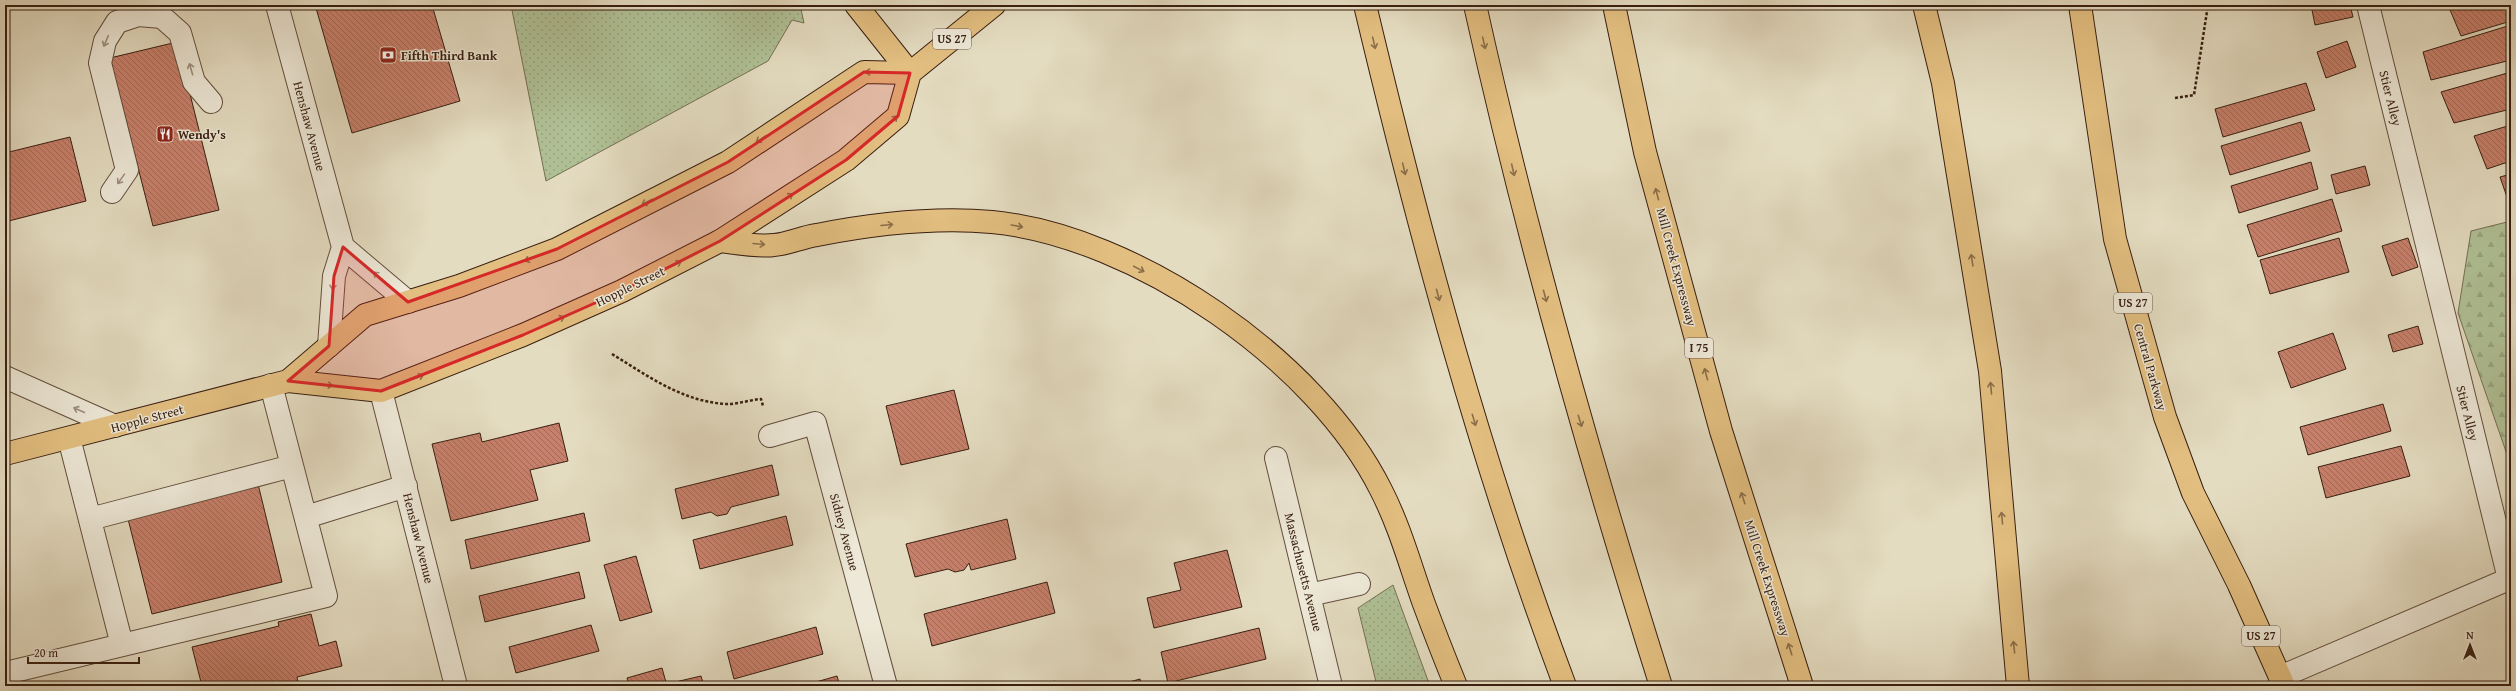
<svg xmlns="http://www.w3.org/2000/svg" width="2516" height="691" viewBox="0 0 2516 691" font-family="'Gentium Book Plus',serif">
	<defs>
		<pattern id="grass-dots" width="8" height="8" patternUnits="userSpaceOnUse"><rect width="8" height="8" fill="#b0c196"/><path d="M2 2h.1M6 6h.1" fill="none" stroke="#98a580" stroke-width="1.8" stroke-linecap="round"/></pattern>
		<pattern id="forest-firs" width="22" height="20" patternUnits="userSpaceOnUse"><rect width="22" height="20" fill="#b0c196"/><path d="M5 1l3.5 6h-7zM16 11l3.5 6h-7z" fill="#98a580"/></pattern>
		<pattern id="building-back-hatch" width="6" height="6" patternUnits="userSpaceOnUse"><rect width="6" height="6" fill="#c7806b"/><path d="M-1 5l2 2M0 0l6 6M5-1l2 2" fill="none" stroke="#a36857"/></pattern>
	</defs>
	<rect width="100%" height="100%" fill="#e4dcc1"/>
	<filter id="stains"><feTurbulence type="fractalNoise" baseFrequency=".005" numOctaves="4"/><feColorMatrix values="0 0 0 0 .2 0 0 0 0 .09 0 0 0 0 .02 0 0 0 .5 -.17"/></filter>
	<radialGradient id="worn" r=".72"><stop offset=".6" stop-color="#630" stop-opacity="0"/><stop offset="1" stop-color="#630" stop-opacity=".3"/></radialGradient>
	<path fill="url(#grass-dots)" stroke="#747054" d="M511,5H800L804,23L792,20L768,61L546,181Z
		M1393,585L1430,686H1377L1358,608Z"/>
	<path fill="url(#forest-firs)" stroke="#747054" d="M2511,221V466L2458,313L2471,231Z"/>
	<path fill="url(#building-back-hatch)" stroke="#381f11" d="M329,5H432L460,101L352,133L316,8Z
		M2311,5H2350L2353,17L2315,25Z
		M2448,5H2511V21L2461,36Z
		M2511,25V60L2431,80L2423,52Z
		M2347,41L2356,67L2326,78L2317,52Z
		M177,42L219,210L153,226L110,58Z
		M2511,72V109L2454,123L2441,92Z
		M2306,83L2315,110L2223,137L2215,109Z
		M2301,122L2310,151L2230,175L2221,146Z
		M2511,125V161L2487,169L2474,136Z
		M70,137L86,201L5,222V153Z
		M2311,162L2318,189L2239,213L2231,186Z
		M2365,166L2370,185L2336,194L2331,175Z
		M2511,174V199L2508,200L2500,177Z
		M2332,199L2342,231L2258,257L2247,225Z
		M2339,238L2349,272L2270,294L2260,260Z
		M2408,238L2418,267L2392,276L2382,246Z
		M2418,326L2423,344L2393,352L2388,335Z
		M2333,333L2346,369L2291,388L2278,352Z
		M954,390L969,449L901,465L886,406Z
		M2383,404L2391,431L2308,455L2300,427Z
		M559,423L568,461L530,470L538,500L451,521L432,444L480,433L482,442Z
		M2401,446L2410,476L2326,498L2318,467Z
		M772,465L779,495L731,507L727,514L717,516L711,512L682,519L675,489Z
		M258,484L282,582L152,614L127,515Z
		M584,513L590,541L471,569L465,540Z
		M786,516L793,545L700,569L693,540Z
		M1007,519L1016,559L971,570L969,563L964,570L955,572L948,569L915,577L906,544Z
		M1227,550L1242,607L1154,628L1147,598L1181,590L1174,563Z
		M636,556L652,612L620,621L604,565Z
		M579,572L585,598L485,622L479,596Z
		M1047,582L1055,613L932,646L924,614Z
		M311,614L319,646L336,641L342,666L297,677L298,683L285,686H202L192,647L279,626L278,622Z
		M591,625L599,651L516,673L509,647Z
		M816,627L823,654L734,679L727,652Z
		M1259,628L1266,659L1168,683L1161,652Z
		M662,668L667,686H629L627,678Z
		M701,676L704,686H672L671,683Z
		M837,676L840,686H802Z
		M1140,679L1142,686H1115Z
		M1055,681L1056,686H1037Z"/>
	<g fill="none" stroke-linecap="round" stroke-linejoin="round">
		<g stroke="#634e3d" stroke-width="24">
			<path id="minor" d="M277,5L343,247L334,276L329,346
				M112,192L127,170L100,63L105,41L117,22L138,15L162,17L180,33L194,82L211,102
				M343,247L408,302
				M5,377L115,426
				M381,391L456,686
				M770,436L815,423L886,686
				M69,438L122,645
				M1276,458L1331,686
				M306,517L406,486
				M90,519L292,466
				M1309,595L1359,584
				M6,673L326,596L271,385
				M2280,677L2509,579L2368,5"/>
		</g>
		<g stroke="#381f11" stroke-width="24">
			<path id="major" d="M2080,5L2115,239L2165,417L2193,493L2239,585L2284,686
				M288,381L365,315L459,286L557,249L728,162L864,72L910,73
				M5,454L288,381L381,391L523,335L622,291L720,241L846,160L898,116L910,73L994,5"/>
		</g>
		<g stroke="#381f11" stroke-width="24">
			<path id="highway" d="M856,5L910,73
				M1365,5C1420,236 1481,463 1565,686
				M1475,5C1526,235 1590,461 1661,686
				M1614,5L1645,152L1721,431L1802,686
				M1924,5L1943,83L1990,371L2018,686
				M720,241C737,243 757,247 774,245C788,244 802,237 817,235C873,224 935,217 992,222C1136,236 1317,361 1381,490C1400,527 1410,565 1424,604C1434,631 1445,659 1456,686"/>
		</g>
		<path stroke="#381f11" stroke-width="2.5" stroke-dasharray="3 2" stroke-linecap="butt" d="M2175,98L2194,95L2208,5
			M612,354C648,376 683,402 727,404C738,404 750,400 761,399L763,406"/>
		<use href="#minor" stroke="#ede8d7" stroke-width="22"/>
		<use href="#major" stroke="#e2be80" stroke-width="22"/>
		<use href="#highway" stroke="#e2be80" stroke-width="22"/>
	</g>
	<defs><path id="oneway-shaft" d="M-6 0H5M1.5-3L5.5 0L1.5 3" fill="none" stroke-width="1.6" stroke-linecap="round" stroke-linejoin="round"/></defs>
	<g stroke="#9c8e7e">
		<use href="#oneway-shaft" transform="translate(106 41) rotate(113)"/>
		<use href="#oneway-shaft" transform="translate(191 69) rotate(-106)"/>
		<use href="#oneway-shaft" transform="translate(121 179) rotate(125)"/>
		<use href="#oneway-shaft" transform="translate(378 276) rotate(-138)"/>
		<use href="#oneway-shaft" transform="translate(333 284) rotate(94)"/>
		<use href="#oneway-shaft" transform="translate(79 410) rotate(-156)"/>
	</g>
	<g stroke="#8d6e48">
		<use href="#oneway-shaft" transform="translate(1374 43) rotate(77)"/>
		<use href="#oneway-shaft" transform="translate(1484 43) rotate(77)"/>
		<use href="#oneway-shaft" transform="translate(871 72) rotate(-179)"/>
		<use href="#oneway-shaft" transform="translate(893 120) rotate(-41)"/>
		<use href="#oneway-shaft" transform="translate(761 139) rotate(146)"/>
		<use href="#oneway-shaft" transform="translate(1404 169) rotate(77)"/>
		<use href="#oneway-shaft" transform="translate(1513 170) rotate(77)"/>
		<use href="#oneway-shaft" transform="translate(1657 194) rotate(-105)"/>
		<use href="#oneway-shaft" transform="translate(788 197) rotate(-33)"/>
		<use href="#oneway-shaft" transform="translate(647 202) rotate(153)"/>
		<use href="#oneway-shaft" transform="translate(887 225) rotate(-5)"/>
		<use href="#oneway-shaft" transform="translate(1017 226) rotate(10)"/>
		<use href="#oneway-shaft" transform="translate(759 244) rotate(5)"/>
		<use href="#oneway-shaft" transform="translate(530 259) rotate(159)"/>
		<use href="#oneway-shaft" transform="translate(1972 260) rotate(-99)"/>
		<use href="#oneway-shaft" transform="translate(676 264) rotate(-27)"/>
		<use href="#oneway-shaft" transform="translate(1139 269) rotate(28)"/>
		<use href="#oneway-shaft" transform="translate(1438 295) rotate(75)"/>
		<use href="#oneway-shaft" transform="translate(1545 296) rotate(75)"/>
		<use href="#oneway-shaft" transform="translate(559 319) rotate(-24)"/>
		<use href="#oneway-shaft" transform="translate(1706 374) rotate(-105)"/>
		<use href="#oneway-shaft" transform="translate(418 377) rotate(-21)"/>
		<use href="#oneway-shaft" transform="translate(327 385) rotate(6)"/>
		<use href="#oneway-shaft" transform="translate(1991 388) rotate(-95)"/>
		<use href="#oneway-shaft" transform="translate(1474 420) rotate(73)"/>
		<use href="#oneway-shaft" transform="translate(1580 421) rotate(73)"/>
		<use href="#oneway-shaft" transform="translate(1743 498) rotate(-108)"/>
		<use href="#oneway-shaft" transform="translate(2002 518) rotate(-95)"/>
		<use href="#oneway-shaft" transform="translate(2014 647) rotate(-96)"/>
		<use href="#oneway-shaft" transform="translate(1790 649) rotate(-108)"/>
	</g>
	<path fill="#d62828" fill-opacity="0.2" stroke="#d62828" stroke-width="3" stroke-linejoin="round" d="M864,72L910,73L898,116L846,160L720,241L622,291L523,335L381,391L288,381L329,346L334,276L343,247L408,302L557,249L728,162Z"/>
	<defs>
		<g id="bank-square" transform="scale(0.9)"><rect x="-9" y="-9" width="18" height="18" rx="4" fill="#8f2418" stroke="#ede8d7"/><path d="M-6-4H6V4H-6ZM0-2.3a2.3 2.3 0 1 0 0 4.6a2.3 2.3 0 1 0 0-4.6Z" fill="#fff"/></g>
		<g id="restaurant-square" transform="scale(0.9)"><rect x="-9" y="-9" width="18" height="18" rx="4" fill="#8f2418" stroke="#ede8d7"/><path d="M-5-6h1v4h1v-4h1v4h1v-4h1v5L-1.5 .5V6h-2V.5L-5-1ZM5-6V6H3V1.5H1.5Q1.5-4 5-6Z" fill="#fff"/></g>
	</defs>
	<g fill-rule="evenodd">
		<use href="#bank-square" x="388" y="55"/>
		<use href="#restaurant-square" x="165" y="134"/>
	</g>
	<g text-anchor="middle" stroke-width="3" stroke-linejoin="round" paint-order="stroke">
		<g fill="#ede8d7" stroke="#6e5b4c" stroke-width="1">
			<rect x="933" y="29" width="38" height="20" rx="3"/>
			<rect x="2114" y="293" width="38" height="20" rx="3"/>
			<rect x="1685" y="338" width="28" height="20" rx="3"/>
			<rect x="2242" y="626" width="38" height="20" rx="3"/>
		</g>
		<g font-size="12" font-weight="bold" fill="#381f11">
			<text x="952" y="43">US 27</text>
			<text x="2133" y="307">US 27</text>
			<text x="1699" y="352">I 75</text>
			<text x="2261" y="640">US 27</text>
		</g>
		<g font-size="13" font-weight="bold" fill="#381f11" stroke="#ede8d7" text-anchor="start">
			<text x="401" y="60">Fifth Third Bank</text>
			<text x="178" y="139">Wendy's</text>
		</g>
		<g font-size="13" fill="#381f11" stroke="#ede8d7">
			<text transform="translate(2391 98) rotate(76)" y="5">Stier Alley</text>
			<text transform="translate(310 126) rotate(75)" y="5">Henshaw Avenue</text>
			<text transform="translate(1677 267) rotate(75)" y="5">Mill Creek Expressway</text>
			<text transform="translate(630 286) rotate(-26)" y="5">Hopple Street</text>
			<text transform="translate(2151 367) rotate(74)" y="5">Central Parkway</text>
			<text transform="translate(2468 413) rotate(76)" y="5">Stier Alley</text>
			<text transform="translate(147 418) rotate(-15)" y="5">Hopple Street</text>
			<text transform="translate(845 532) rotate(75)" y="5">Sidney Avenue</text>
			<text transform="translate(419 538) rotate(76)" y="5">Henshaw Avenue</text>
			<text transform="translate(1304 572) rotate(76)" y="5">Massachusetts Avenue</text>
			<text transform="translate(1768 578) rotate(72)" y="5">Mill Creek Expressway</text>
		</g>
	</g>
	<rect width="2516" height="691" fill="none" stroke="#e4dcc1" stroke-width="20"/>
	<rect x="6" y="6" width="2504" height="679" fill="none" stroke="#381f11" stroke-width="2"/>
	<rect x="10" y="10" width="2496" height="671" fill="none" stroke="#381f11"/>
	<g transform="translate(2470 645)" stroke="#ede8d7" stroke-width="3" paint-order="stroke">
	<path d="M0-3L7 15L0 10L-7 15Z" fill="#381f11"/>
	<text y="-6" font-size="11" font-weight="bold" text-anchor="middle" fill="#381f11">N</text>
	</g>
	<path d="M28 657v6h111v-6" fill="none" stroke="#381f11" stroke-width="2"/>
	<text x="34" y="657" font-size="12" fill="#381f11" stroke="#ede8d7" stroke-width="3" paint-order="stroke">20 m</text>
	<rect width="100%" height="100%" filter="url(#stains)"/>
	<rect width="100%" height="100%" fill="url(#worn)"/>
</svg>
